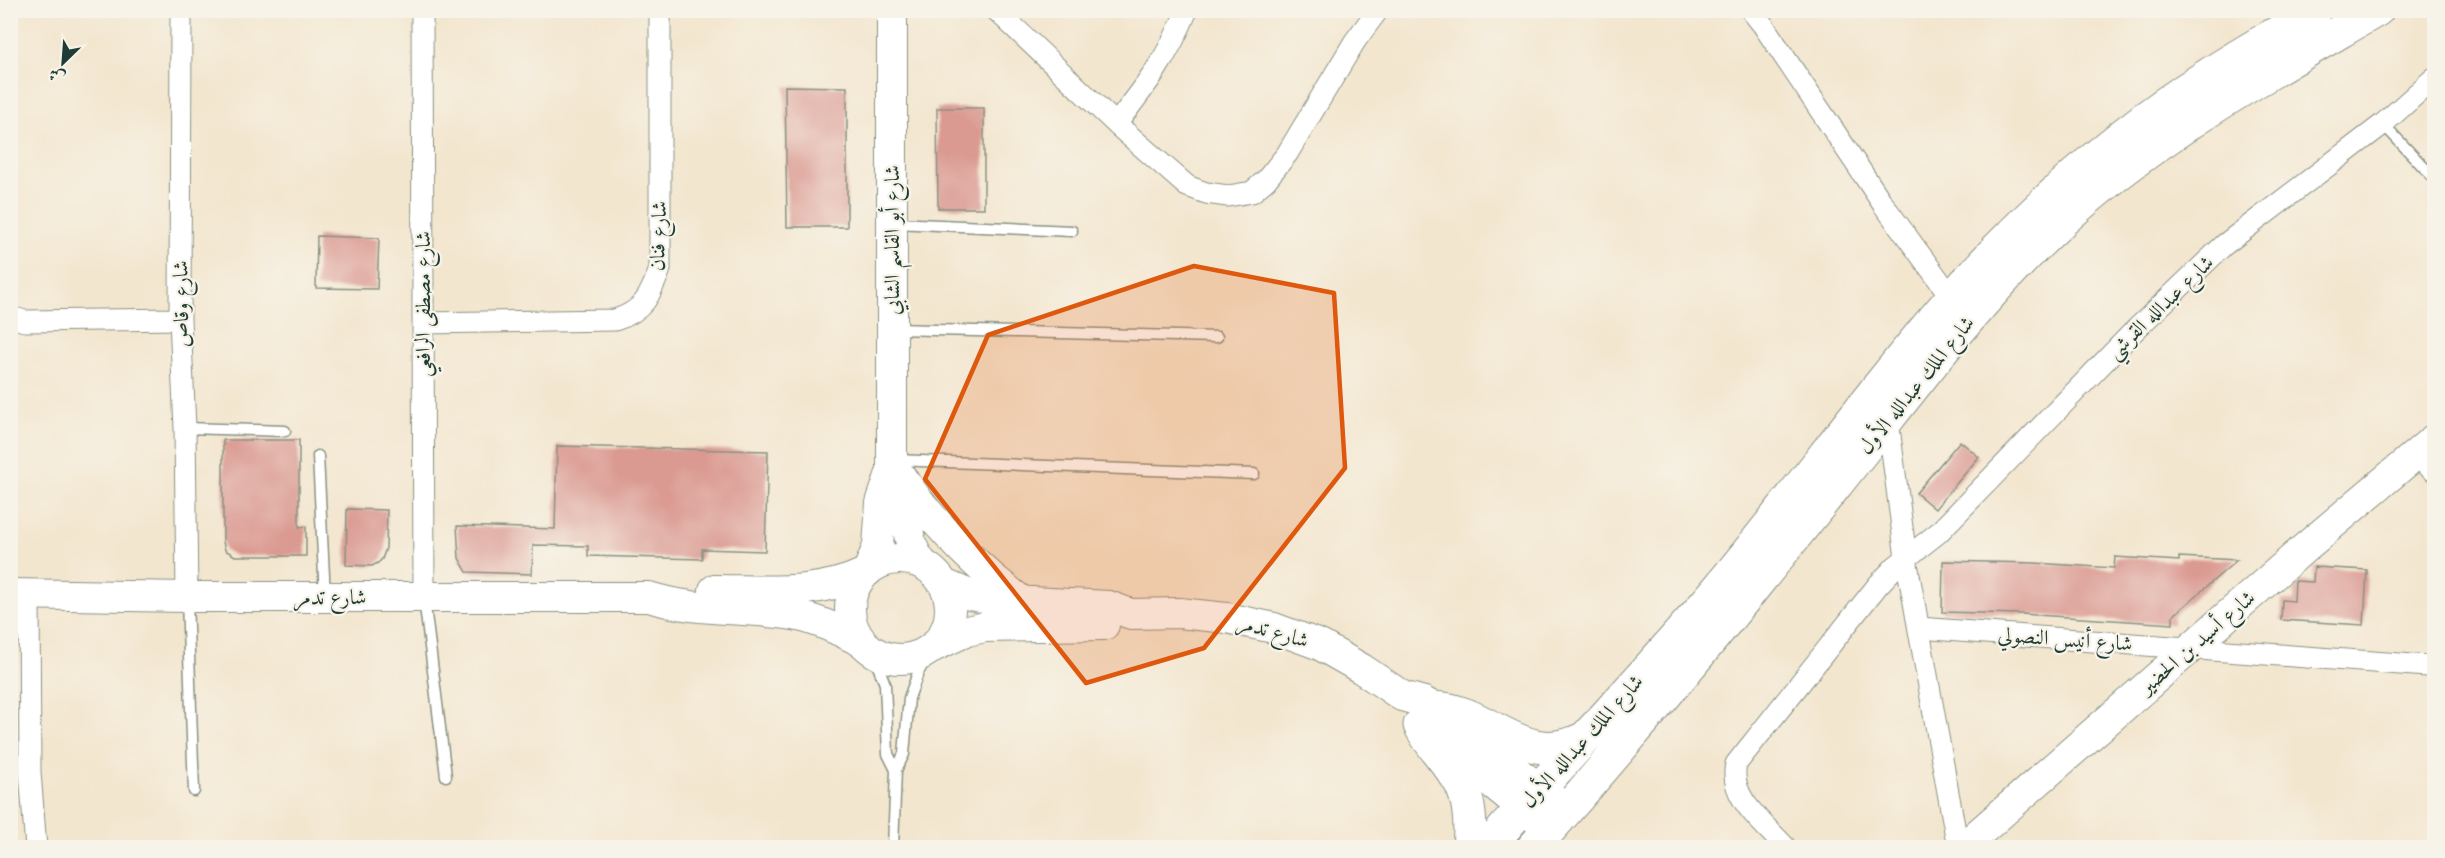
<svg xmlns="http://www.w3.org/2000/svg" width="2445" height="858" viewBox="0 0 2445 858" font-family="Cardo,Amiri,serif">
	<rect width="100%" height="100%" fill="#f7f3e8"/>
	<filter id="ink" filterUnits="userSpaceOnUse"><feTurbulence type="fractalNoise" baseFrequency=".0167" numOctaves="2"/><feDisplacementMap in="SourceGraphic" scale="12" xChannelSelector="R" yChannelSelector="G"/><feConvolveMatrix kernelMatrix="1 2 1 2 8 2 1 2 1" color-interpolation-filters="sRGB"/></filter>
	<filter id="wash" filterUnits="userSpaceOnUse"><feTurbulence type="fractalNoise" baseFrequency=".008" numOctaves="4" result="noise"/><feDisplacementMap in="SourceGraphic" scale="24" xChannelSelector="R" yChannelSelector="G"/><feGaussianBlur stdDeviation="1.35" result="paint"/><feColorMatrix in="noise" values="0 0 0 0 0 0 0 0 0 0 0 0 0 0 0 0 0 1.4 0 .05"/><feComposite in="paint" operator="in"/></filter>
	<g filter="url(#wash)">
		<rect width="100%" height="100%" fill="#f3e6cf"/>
		<g id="blocks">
			<path fill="#da9991" d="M785,86L847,87V227H787Z
				M937,108H984V208H938Z
				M317,236L379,238L377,289L316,288Z
				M223,440H299V527L306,526V556H235L225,550L223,542Z
				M1960,441L1979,457L1935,509L1916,493Z
				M557,446L768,451L765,551L702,549V559L588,556V546L533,545L532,574L467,572L459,558L457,526L555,529Z
				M347,509L387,510L386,548L382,559L378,563L372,566L346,565Z
				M2115,557L2179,561V557L2237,560L2173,616V624L2021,614L1942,612L1943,561L2034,563L2114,568Z
				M2314,567L2367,570L2364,625L2281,620L2282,600L2294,601L2295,581L2313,582Z"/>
		</g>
	</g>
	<g filter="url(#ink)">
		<use href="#blocks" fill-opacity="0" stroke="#899282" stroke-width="1.5"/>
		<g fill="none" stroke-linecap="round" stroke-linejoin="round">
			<g stroke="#899282" stroke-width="13">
				<path id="lane" d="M2383,124L2434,178
					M895,223L1072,231
					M895,329L1217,337
					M185,428L285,431
					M318,456L325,596
					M895,460L1254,474
					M424,598L446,776
					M187,600L194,791
					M872,651L885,684L888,754L896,770
					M893,848L896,770L904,754L909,698L918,673L931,649"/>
			</g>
			<g stroke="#899282" stroke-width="23">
				<path id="street" d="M181,10L180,319L185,428L187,597
					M422,10L424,597
					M996,10L1116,124L1187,186L1206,193L1228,196L1252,192L1266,180L1287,154L1355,41L1378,10
					M1751,10L1763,25L1883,204L1952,298
					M1116,124C1146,86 1168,57 1187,10
					M10,317L25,321L180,319
					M423,323L615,320C644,311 650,296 660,269V10
					M1888,420L1906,558L1958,848
					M2416,456L2434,471
					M29,594L30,772L36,848
					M1919,628L2427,666
					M1786,848C1765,824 1728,798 1736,764L1878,585L1896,566L1938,533L2133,332L2224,245L2383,124L2434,78"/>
			</g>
			<g stroke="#899282" stroke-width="32">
				<path id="secondary" d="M892,464C929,519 970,563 1023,602
					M899,480C913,510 899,537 924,565
					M850 609a50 50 0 1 1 100 0a50 50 0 1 1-100 0Z
					M868,571L878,546L881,503L892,470V10
					M944,584L970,595L996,600L1109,606L1131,614L1179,613L1227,618L1274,628L1320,645L1362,669L1402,696L1424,702L1434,708L1559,804
					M714,590C766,590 817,596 865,573
					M10,594L187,597H649C695,612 745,607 793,615C817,619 841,631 862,642
					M935,646L967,631L985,627L1104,625
					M1435,737L1549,829
					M1962,848L2307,546L2434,439"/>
			</g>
			<g stroke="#899282" stroke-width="35">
				<path id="primary" d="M1434,708C1491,710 1522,769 1583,739
					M1420,725C1430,745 1446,760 1458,779C1470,798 1471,826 1469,848
					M1487,848C1562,761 1643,678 1717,590C1811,478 1896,354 1997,249C2060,184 2131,123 2208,75C2243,52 2280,32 2315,10
					M1533,848C1638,731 1737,609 1835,486C1907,396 1976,300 2062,221C2156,135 2268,74 2377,10"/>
			</g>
			<use href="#lane" stroke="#fff" stroke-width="10"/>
			<use href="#street" stroke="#fff" stroke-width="21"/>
			<use href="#secondary" stroke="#fff" stroke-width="30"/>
			<use href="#primary" stroke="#fff" stroke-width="33"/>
		</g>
	</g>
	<path fill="#de580e" fill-opacity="0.2" stroke="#de580e" stroke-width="4.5" stroke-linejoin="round" d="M1194,266L1334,293L1345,468L1204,648L1086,683L925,479L988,335Z"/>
	<g text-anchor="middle" stroke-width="4.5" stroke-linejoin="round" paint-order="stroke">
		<g font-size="21" fill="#1f3d34" stroke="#f7f3e8">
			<text transform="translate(658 236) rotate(-88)" y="7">شارع فنان</text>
			<text transform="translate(892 240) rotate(-90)" y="7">شارع أبو القاسم الشابي</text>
			<text transform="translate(181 304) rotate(-91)" y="7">شارع وقاص</text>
			<text transform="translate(423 304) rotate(-90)" y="7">شارع مصطفى الرافعي</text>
			<text transform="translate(2160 307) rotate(-44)" y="7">شارع عبدالله القرشي</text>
			<text transform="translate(1916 385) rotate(-51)" y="7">شارع الملك عبدالله الأول</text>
			<text x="330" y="604">شارع تدمر</text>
			<text transform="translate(1273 631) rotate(16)" y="7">شارع تدمر</text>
			<text transform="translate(2065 639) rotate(4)" y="7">شارع أنيس النصولي</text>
			<text transform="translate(2197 642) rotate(-41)" y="7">شارع أسيد بن الحضير</text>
			<text transform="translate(1582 741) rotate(-48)" y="7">شارع الملك عبدالله الأول</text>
		</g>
	</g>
	<rect width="2445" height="858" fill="none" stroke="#f7f3e8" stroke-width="36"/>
	<g transform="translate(63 63) rotate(205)" stroke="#f7f3e8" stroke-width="4.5" paint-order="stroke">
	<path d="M0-4.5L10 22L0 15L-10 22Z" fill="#1f3d34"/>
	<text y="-9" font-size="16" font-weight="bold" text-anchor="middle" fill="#1f3d34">ش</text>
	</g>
</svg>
